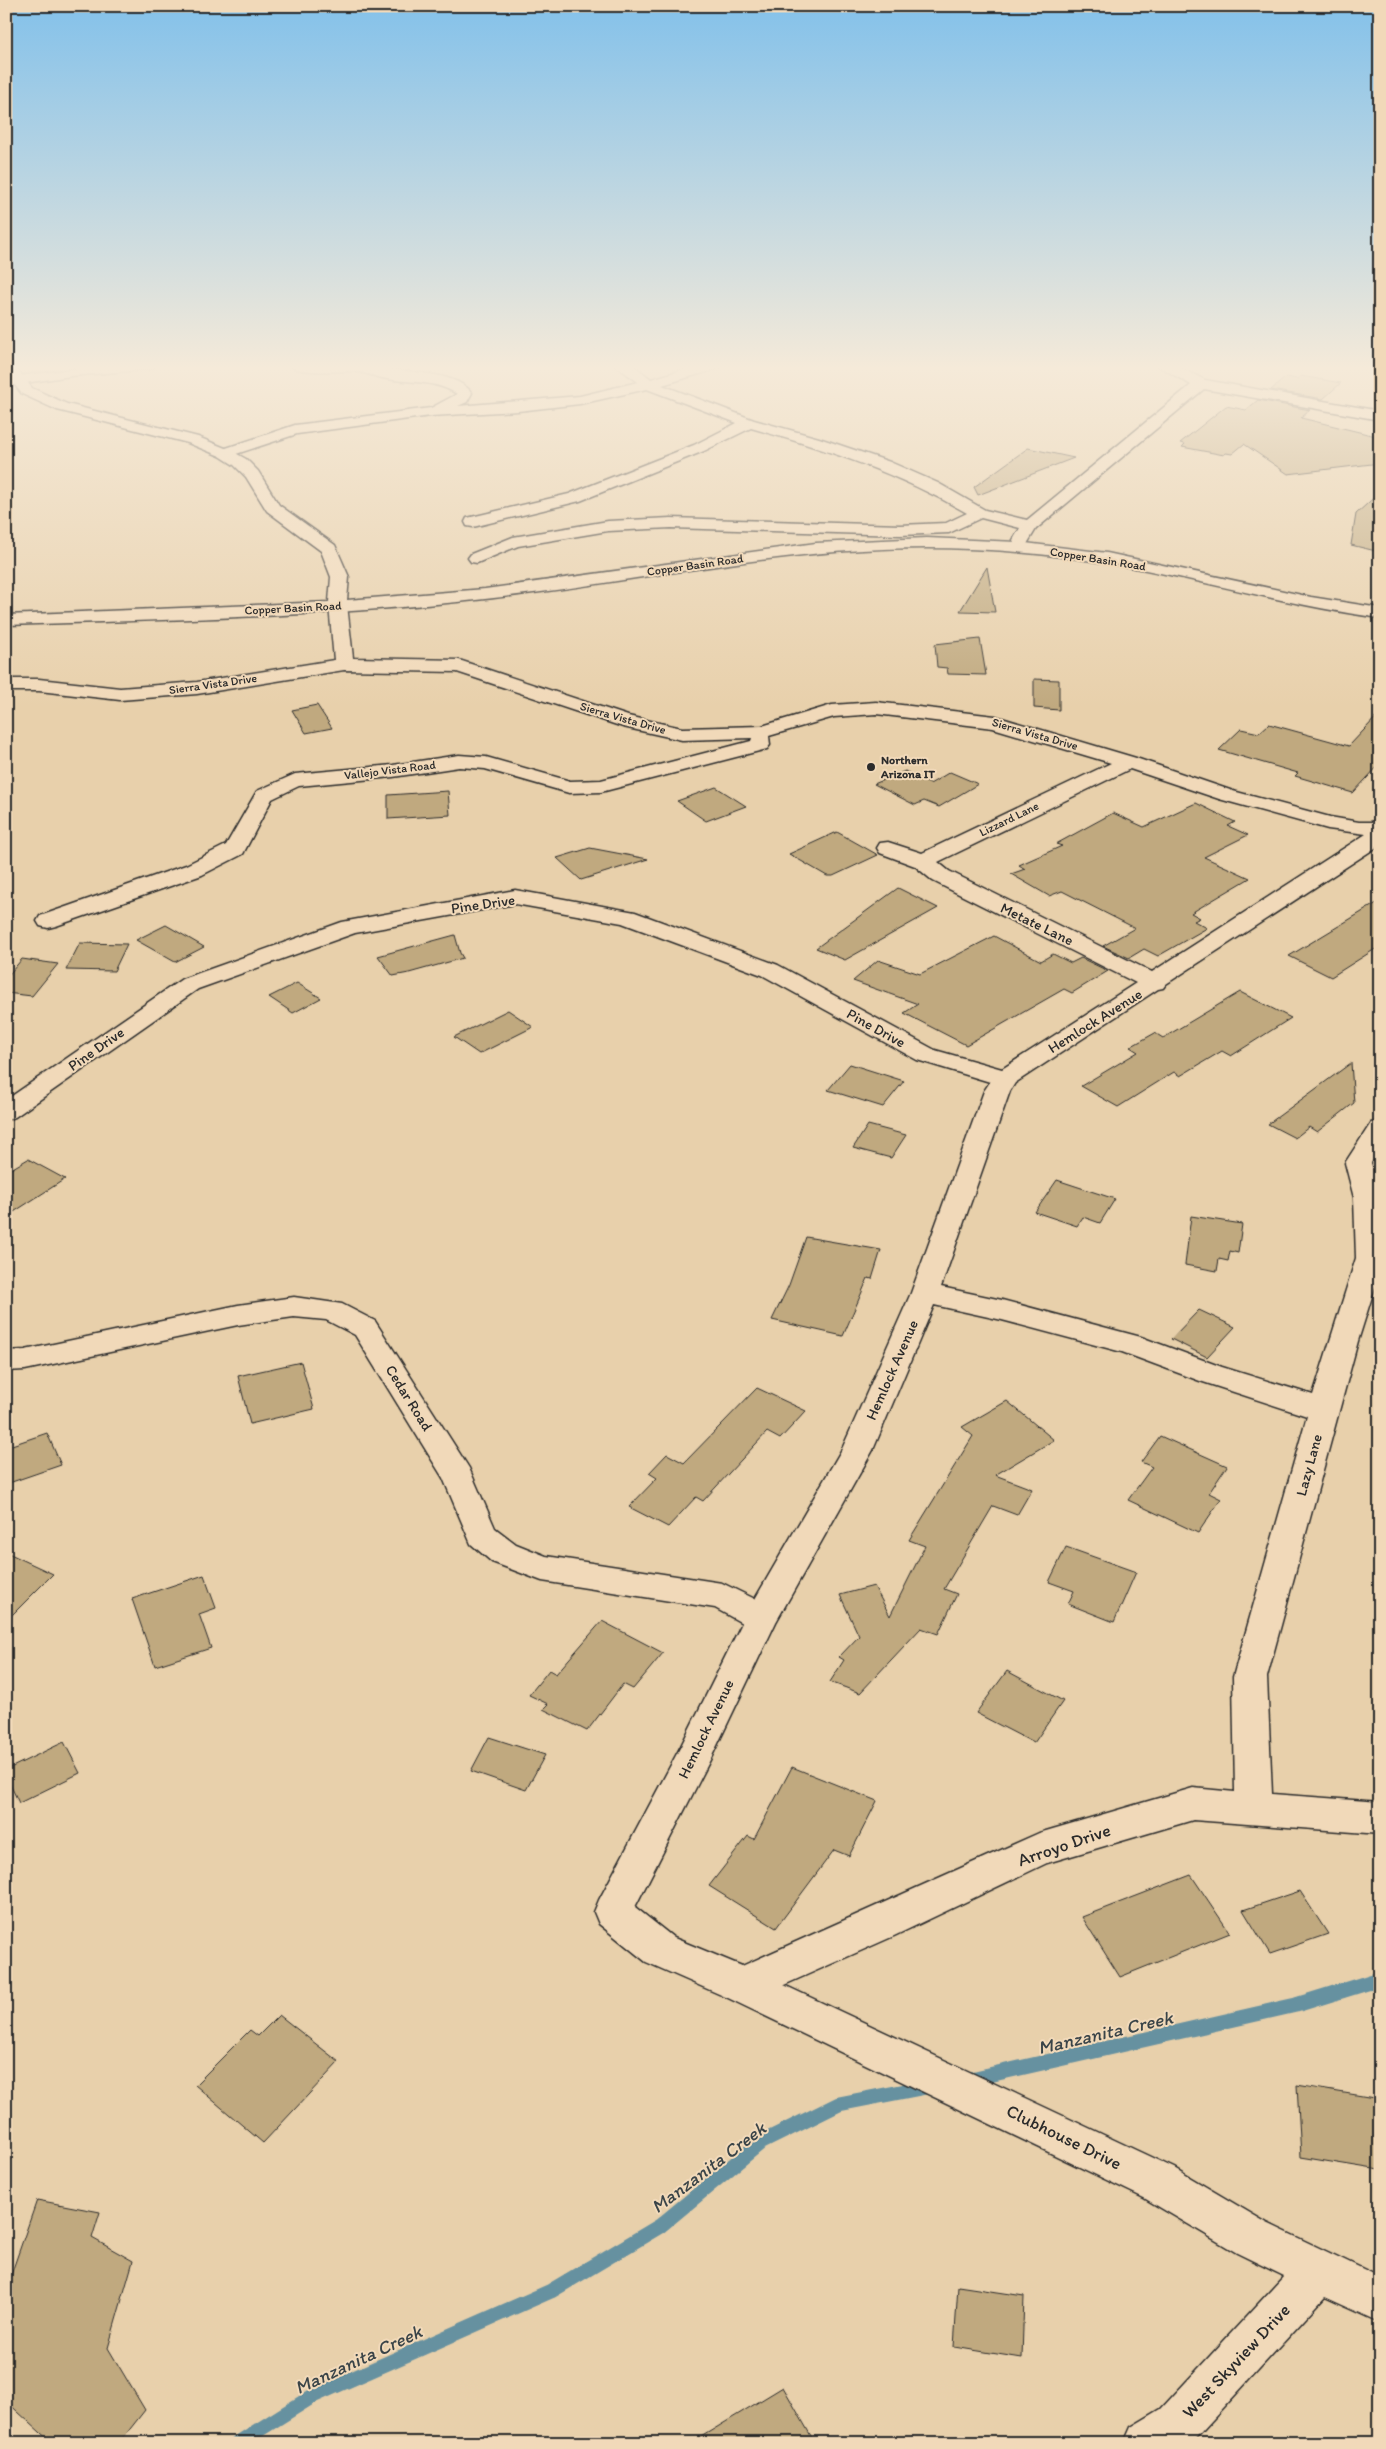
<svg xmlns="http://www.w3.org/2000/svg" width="1386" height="2449" viewBox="0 0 1386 2449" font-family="Itim,sans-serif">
	<rect width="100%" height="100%" fill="#e8d0ab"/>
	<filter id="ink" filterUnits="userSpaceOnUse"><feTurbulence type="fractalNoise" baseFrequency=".02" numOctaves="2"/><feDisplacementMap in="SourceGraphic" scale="10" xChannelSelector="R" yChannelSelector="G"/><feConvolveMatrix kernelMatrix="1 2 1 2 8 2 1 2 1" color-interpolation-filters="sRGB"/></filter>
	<g filter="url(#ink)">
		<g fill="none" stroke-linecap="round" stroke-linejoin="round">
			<path stroke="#6691a0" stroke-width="15" d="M967,2080L1296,2005L1380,1979
				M238,2443L313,2396L551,2291L660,2226L760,2143L839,2104L931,2086"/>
		</g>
		<path fill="#c0a97f" stroke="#2b2b2b" d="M1301,376L1341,383L1323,399L1271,390L1286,377L1297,379Z
			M1258,400L1310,410L1301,418L1380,437V463L1288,474L1244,444L1232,454L1226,453L1224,455L1182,447L1185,444L1180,443L1226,406L1246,410Z
			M1028,448L1074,458L978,495L974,487Z
			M1380,492V552L1351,545L1356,514Z
			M987,567L995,612L960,611Z
			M980,639L986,675L948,674L947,668L937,667L935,644Z
			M1034,679L1059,680V710L1034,708Z
			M317,705L332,728L306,733L292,710Z
			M1380,713V764L1353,793L1295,776L1298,773L1219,750L1241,729L1259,733L1269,724L1349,746Z
			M905,771L930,784L950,772L978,784L939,807L924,801L915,805L874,784Z
			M716,787L746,806L706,821L677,801Z
			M448,791L450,815L388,819V795Z
			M1196,803L1235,822L1228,826L1248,835L1204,857L1250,878L1191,913L1200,918L1194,921L1207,928L1158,956L1144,949L1129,958L1103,946L1135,928L1062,891L1049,896L1011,874L1025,869L1019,865L1062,846L1056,844L1113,813L1144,827Z
			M837,832L878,855L833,876H827L789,854Z
			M590,848L648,859L581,880L557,858Z
			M898,888L938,908L845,960L816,948Z
			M1380,901V946L1331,977L1289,956Z
			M166,925L204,947L175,962L136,940Z
			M455,935L460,953L463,958L409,973L393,976L378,956Z
			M994,936L1041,961L1053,954L1071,963L1081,958L1108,971L1072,993L1064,989L966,1045L904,1013L918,1004L853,981L878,960L920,974Z
			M80,943L127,944L114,971L66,970Z
			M22,959L58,964L32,996L6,993V978Z
			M297,983L321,998L293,1013L269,997Z
			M1240,992L1291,1018L1231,1056L1222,1051L1180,1076L1174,1072L1118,1107L1081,1086L1138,1052L1130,1047L1155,1033L1163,1038Z
			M508,1010L533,1027L479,1054L454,1037Z
			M1351,1063L1354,1103L1317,1132L1309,1127L1295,1138L1268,1124Z
			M850,1064L904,1081L883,1107L828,1090Z
			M868,1125L906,1135L891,1158L853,1148Z
			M28,1159L65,1179L6,1217V1172Z
			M1057,1180L1115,1199L1100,1223L1083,1217L1077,1226L1035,1212Z
			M1191,1216L1242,1224L1238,1253L1230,1251L1228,1261L1219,1259L1217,1271L1185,1265Z
			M806,1237L881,1250L872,1279L868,1278L843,1336L772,1320L789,1285Z
			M1199,1310L1235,1327L1207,1357L1171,1339Z
			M301,1362L314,1409L250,1424L238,1376Z
			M757,1388L806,1411L780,1439L767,1432L703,1501L696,1497L668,1527L629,1507L657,1478L649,1473L667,1454L684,1463Z
			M1007,1401L1054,1440L995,1475L1032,1489L1017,1515L993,1506L944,1589L957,1594L938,1634L921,1628L860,1693L830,1682L844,1660L839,1657L859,1636L840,1595L874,1586L890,1616L925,1546L909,1540L973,1436L962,1427Z
			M47,1433L61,1465L6,1484V1447Z
			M1160,1436L1227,1466L1209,1493L1221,1499L1198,1533L1128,1500L1152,1467L1141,1462Z
			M1066,1547L1136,1572L1114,1622L1068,1604L1074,1591L1049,1582Z
			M6,1552L53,1574L6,1621Z
			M204,1575L216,1608L199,1614L211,1648L155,1666L132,1599Z
			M602,1621L663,1653L633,1689L623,1684L587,1731L543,1709L548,1704L529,1695L549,1670L556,1674Z
			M1007,1671L1063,1701L1034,1743L976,1713Z
			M489,1737L545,1755L526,1790L471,1771Z
			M64,1742L80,1773L19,1803L6,1776V1770Z
			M792,1767L877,1801L849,1856L834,1850L776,1928L709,1886L748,1836L754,1839Z
			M1191,1875L1230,1933L1120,1977L1082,1917Z
			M1300,1891L1328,1934L1270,1954L1243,1910Z
			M279,2015L339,2062L263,2143L195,2085L250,2030L258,2036Z
			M1297,2085L1380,2099V2170L1301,2157Z
			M37,2200L100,2212L92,2238L133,2261L108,2348L145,2410L119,2443H52L6,2401V2289Z
			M958,2286L1024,2296L1022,2358L954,2347Z
			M783,2387L815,2443H691Z"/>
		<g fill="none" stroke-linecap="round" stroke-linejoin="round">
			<g stroke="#2b2b2b" stroke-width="3">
				<path id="street" d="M104,365H158L151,369L71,376L18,384L11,380L18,376Z
					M290,365H370L369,366C396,373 455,369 472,393L467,402L458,406L580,396L638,382L615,365H633L651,379L700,365H722L720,368L662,385L754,420L819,438L890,462L938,483L985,510L1027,520L1191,385L1157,365H1175L1205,380L1380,411V420L1204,389L1036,529L1027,544H1015L1013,540L1020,528L981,518L949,533L900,535L671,528L608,531L518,546L477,563L471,562L468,558L471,554L513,537L608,521L671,518L900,525L946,523L967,513C898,473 826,449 751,428L704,451L580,501L473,527L467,526L465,522L467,518L569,494L694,445L737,423L647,389L580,404L518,411L431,416L297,434L230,456H220L217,453L220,450L295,425L431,408L457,394C435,380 412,383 387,379C375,377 362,371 349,371C338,371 297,374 290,365Z
					M338,600L344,601L347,605L353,658L459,660L628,716L682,728L762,726L832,705L876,702L995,716L1136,758L1233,791L1330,817L1359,822H1380V845L1166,984L1163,988L1158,989L1015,1083L1010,1091L941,1287L1002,1300L1141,1337L1222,1367L1313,1395L1356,1258L1354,1198L1345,1163L1371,1123L1380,1121V1150L1371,1163L1380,1192V1271L1358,1341L1267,1677L1272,1794L1380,1802V1834L1193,1820L1047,1863L894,1936L784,1985L1174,2168L1267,2223L1380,2277V2322L1325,2297L1191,2443H1124L1131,2427L1161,2409L1284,2276L1237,2253L1144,2198L728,1998L646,1962L599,1924L594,1912L599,1900L681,1746L742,1623L715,1608L542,1581L492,1562L471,1544L443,1478L355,1335L326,1320L294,1317L238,1325L25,1370L6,1371V1351L25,1350L238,1305L294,1297L342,1304L375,1321L469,1468L495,1528L516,1544L546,1556L722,1583L755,1599L842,1449L911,1293L984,1091L990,1082L917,1060L762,975L622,923L515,904L355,933L198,989L15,1117L6,1120V1100L182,979L342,922L515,890L635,912L778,965L935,1050L1002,1069L1136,983L933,881L915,866L880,853L877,848L880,843L888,842L922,853L1111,763L993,728L876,714L834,717L769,736L770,745L767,749L601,792L569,793L485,769L459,767L393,777L299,786L272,799L243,854L202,875L56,926L48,928L40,926L37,921L40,916L186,865L226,845L257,791L295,774L393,765L459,755L486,757L570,781L601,780L751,741L752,738L682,740L623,727L457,672L344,670L197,694L120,700L39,691H6V679H39L120,688L197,682L334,660L329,605L332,601ZM1130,769L1219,799L1328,829L1366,834L1152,972L949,871L938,862ZM934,1305L1002,1320L1122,1352L1200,1381L1307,1416L1233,1677L1235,1792L1193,1788L1039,1833L742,1966L674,1938L635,1907L712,1756L776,1622L873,1450Z"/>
			</g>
			<g stroke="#2b2b2b" stroke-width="3">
				<path id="secondary" d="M6,365H14L32,388L67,404L198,437L230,450L246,459L258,471L279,505L335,545L349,577L347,600L485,589L816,543L927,538L1017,542L1107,553L1311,597L1380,608V618C1299,607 1221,585 1141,569C1071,556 999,548 927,548C778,548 633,583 485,599C326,617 166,620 6,625V615L329,602L331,577L321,551L267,511L246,477L234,465L220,456L188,443L57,410L22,394L6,374Z"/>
			</g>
			<use href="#street" fill="#f1d9b9" fill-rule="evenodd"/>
			<use href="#secondary" fill="#f1d9b9" fill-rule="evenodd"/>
		</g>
	</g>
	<linearGradient id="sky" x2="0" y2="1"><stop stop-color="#83c1ea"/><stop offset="0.52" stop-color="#f5ead9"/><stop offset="1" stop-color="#f5ead9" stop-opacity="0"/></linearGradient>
	<rect width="1386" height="708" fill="url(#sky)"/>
	<circle fill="#2b2b2b" stroke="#f1d9b9" stroke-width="2" cx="871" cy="767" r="5"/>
	<g text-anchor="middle" stroke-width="4" stroke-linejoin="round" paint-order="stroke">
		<g font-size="12" fill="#2b2b2b" stroke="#f1d9b9">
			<text transform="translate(1098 559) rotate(9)" y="4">Copper Basin Road</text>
			<text transform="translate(695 565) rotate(-8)" y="4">Copper Basin Road</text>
			<text transform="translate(293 608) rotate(-3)" y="4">Copper Basin Road</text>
			<text transform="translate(213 684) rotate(-8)" y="4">Sierra Vista Drive</text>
			<text transform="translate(623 718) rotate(16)" y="4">Sierra Vista Drive</text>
			<text transform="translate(1035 734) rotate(16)" y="4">Sierra Vista Drive</text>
			<text transform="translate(390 770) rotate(-7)" y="4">Vallejo Vista Road</text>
			<text transform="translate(1009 819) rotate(-26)" y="4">Lizzard Lane</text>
		</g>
		<g font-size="12" font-weight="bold" fill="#2b2b2b" stroke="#f1d9b9" text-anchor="start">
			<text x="881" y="764">Northern<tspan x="881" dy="14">Arizona IT</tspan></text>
		</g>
		<g font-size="15" fill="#2b2b2b" stroke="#f1d9b9">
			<text transform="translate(483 904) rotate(-8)" y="5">Pine Drive</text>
			<text transform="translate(1037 924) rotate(26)" y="5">Metate Lane</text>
			<text transform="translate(1095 1021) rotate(-32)" y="5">Hemlock Avenue</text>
			<text transform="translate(876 1028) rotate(29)" y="5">Pine Drive</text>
			<text transform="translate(96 1049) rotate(-35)" y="5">Pine Drive</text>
			<text transform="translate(892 1370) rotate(-66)" y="5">Hemlock Avenue</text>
			<text transform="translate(409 1398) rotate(58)" y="5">Cedar Road</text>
			<text transform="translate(1309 1465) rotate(-75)" y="5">Lazy Lane</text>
			<text transform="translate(706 1729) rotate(-64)" y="5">Hemlock Avenue</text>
		</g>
		<g font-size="18" fill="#2b2b2b" stroke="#f1d9b9">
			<text transform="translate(1064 1845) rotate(-19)" y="6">Arroyo Drive</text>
			<text transform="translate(1064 2137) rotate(26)" y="6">Clubhouse Drive</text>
			<text transform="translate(1236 2361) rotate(-47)" y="6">West Skyview Drive</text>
		</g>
		<g font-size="19" font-style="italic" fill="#3a4448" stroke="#f1d9b9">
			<text transform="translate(1105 2032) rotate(-13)" y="7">Manzanita Creek</text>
			<text transform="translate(708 2167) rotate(-37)" y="7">Manzanita Creek</text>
			<text transform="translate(358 2359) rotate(-25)" y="7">Manzanita Creek</text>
		</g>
	</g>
	<rect width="1386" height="2449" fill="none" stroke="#f1d9b9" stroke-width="25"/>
	<rect x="12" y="12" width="1361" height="2424" fill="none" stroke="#2b2b2b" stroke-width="2" filter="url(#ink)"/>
</svg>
